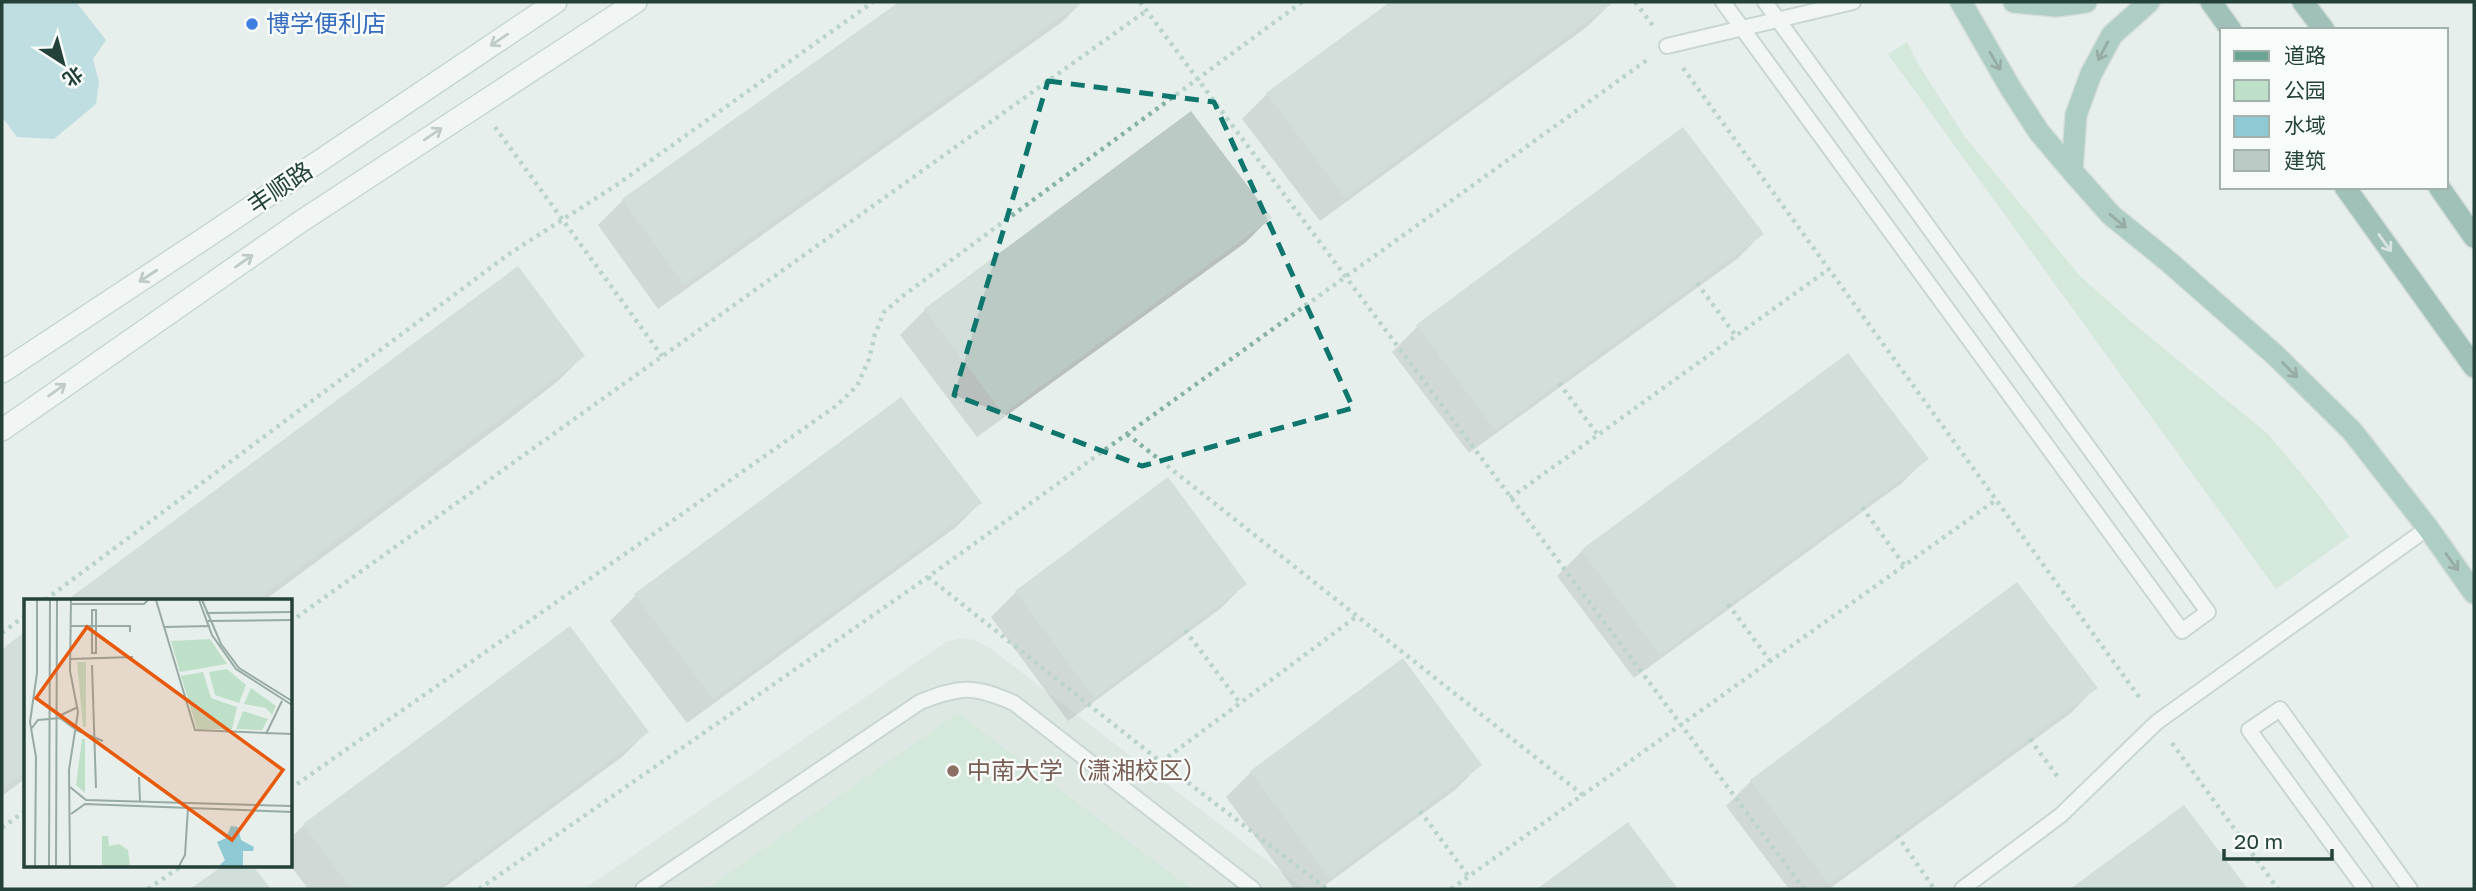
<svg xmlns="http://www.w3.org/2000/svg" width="2476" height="891" viewBox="0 0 2476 891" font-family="'Golos Text','Noto Sans SC',sans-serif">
	<rect width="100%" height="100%" fill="#e6efeb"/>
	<path fill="#d4dfda" d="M961,638L975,640L990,648L1304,889H584L946,642Z"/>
	<path fill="#bfe0c8" d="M1907,42L1920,67L1965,137L2080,276L2129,320L2268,434L2318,494L2349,537L2276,589L1888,54Z
		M958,713L1192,889H706Z"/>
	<path fill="#8ec9d4" d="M2,2H76L106,40L93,59L99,82L96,104L54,139L17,137L2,117Z"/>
	<path fill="#0003" d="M902,2H1082L1062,22L658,309L598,225L623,200Z
		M1393,2H1612L1587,27L1320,221L1242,119L1267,94Z
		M1191,114L1270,218L1245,243L977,437L900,335L925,310Z
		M1683,130L1762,234L1737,259L1469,453L1392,352L1417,327Z
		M518,268L583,356L558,381L504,423L265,600H70Z
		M1848,355L1926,459L1902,483L1634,678L1557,576L1582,551Z
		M901,399L980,503L955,528L687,723L610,621L635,596Z
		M1245,584L1220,609L1068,721L991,617L1016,592Z
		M26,633V778L2,796V651Z
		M1403,661L1480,765L1455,790L1320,889H1294L1226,797L1251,772Z
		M2095,688L2071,713L1829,889H1789L1726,806L1751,781Z
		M647,732L622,757L442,889H308L290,865V838L304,825Z
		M2184,808L2245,889H2073Z
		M1628,825L1676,889H1540Z
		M227,865H250L268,889H193Z"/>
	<path fill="#bbcac4" d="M899,2H1082L684,285L622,199Z
		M1390,2H1614L1345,198L1266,93Z
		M1191,111L1272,218L1003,414L924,309Z
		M1683,127L1764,234L1495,430L1416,325Z
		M518,266L585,356L259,598L256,600H67Z
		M1848,353L1929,459L1660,655L1581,550Z
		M901,397L982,503L713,699L634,594Z
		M1168,477L1247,584L1094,698L1015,591Z
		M2017,582L2098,688L1829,885L1750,780Z
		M570,626L649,732L436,889H351L303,824Z
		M26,631V771L2,790V649Z
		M1403,658L1482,765L1329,878L1250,771Z
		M2184,805L2248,889H2070Z
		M1628,822L1678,889H1537Z
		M224,865H252L271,889H190Z"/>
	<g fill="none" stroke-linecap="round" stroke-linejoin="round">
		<g stroke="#a8b8b2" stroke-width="18">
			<path id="service" d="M1723,2L2182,631L2208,612L1765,2
				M1667,46L1853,2
				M643,889L920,702C961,686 973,685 1014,703L1253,889
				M1962,889L2061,815L2157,722L2428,528
				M2365,889L2249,730L2280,709L2410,889"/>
		</g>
		<g stroke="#a4bbb3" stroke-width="24">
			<path id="secondary" d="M2,372L208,236L556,2
				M2,430L300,222L636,2"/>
		</g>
		<g stroke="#c2cac8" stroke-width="24">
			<path id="primary" d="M1961,2L2011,89L2039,132L2072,171L2111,215L2169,262L2275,355L2352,431L2428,528L2474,593
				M2014,2L2056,6L2086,2
				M2072,171L2076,115L2091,74L2112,35L2149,2"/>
		</g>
		<g stroke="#c2cac8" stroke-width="24">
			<path id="trunk" d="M2211,2L2231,30
				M2303,2L2324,30
				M2345,187L2474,367
				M2439,187L2474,237"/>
		</g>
		<path stroke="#86b3a5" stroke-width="4.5" stroke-dasharray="3.5 5" stroke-linecap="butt" d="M1140,2L1804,889
			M1635,2L1654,27
			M1683,68L2142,701
			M495,127L662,356
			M1697,283L1736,336
			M1559,383L1598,435
			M1127,434L1583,795
			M1510,498L1829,269
			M1862,507L1904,565
			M928,577L1161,762L1327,889
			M45,600L509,254L615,186L873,2
			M1728,604L1770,661
			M290,622L1146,11
			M1185,630L1240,703
			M2,633L26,615
			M2030,739L2060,780
			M2172,743L2278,889
			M1161,762L1357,616
			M290,789L836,406L857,386L869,359L875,334L884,312L904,295L1302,2
			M1420,811L1469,877
			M2,828L26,810
			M1897,835L1933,887
			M148,889L183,865
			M479,889L928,577L1647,60
			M1451,889L1996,500"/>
		<use href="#service" stroke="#fff" stroke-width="14"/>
		<use href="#secondary" stroke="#fff" stroke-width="21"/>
		<use href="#primary" stroke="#6aa596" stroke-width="21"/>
		<use href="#trunk" stroke="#4c8a7c" stroke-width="21"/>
	</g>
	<defs><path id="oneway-shaft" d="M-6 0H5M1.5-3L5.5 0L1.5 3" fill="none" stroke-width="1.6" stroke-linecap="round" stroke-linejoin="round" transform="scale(1.75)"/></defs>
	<g stroke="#92a09c">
		<use href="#oneway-shaft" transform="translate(499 40) rotate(146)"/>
		<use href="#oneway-shaft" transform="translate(433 134) rotate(-34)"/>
		<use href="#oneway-shaft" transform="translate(244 261) rotate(-35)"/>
		<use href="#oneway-shaft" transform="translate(148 276) rotate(147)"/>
		<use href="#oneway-shaft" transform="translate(57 390) rotate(-36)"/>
	</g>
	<g stroke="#365b51">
		<use href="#oneway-shaft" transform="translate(2103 51) rotate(118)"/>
		<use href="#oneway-shaft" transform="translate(1995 61) rotate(60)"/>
		<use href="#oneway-shaft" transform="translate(2118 221) rotate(40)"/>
		<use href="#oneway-shaft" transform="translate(2290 370) rotate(45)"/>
		<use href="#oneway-shaft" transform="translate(2452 562) rotate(54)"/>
	</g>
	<use stroke="#c4d9d4" href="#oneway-shaft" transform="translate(2385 243) rotate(54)"/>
	<path d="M0 0H2476V891H0ZM1048,81L1214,102L1353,408L1142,466L954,395Z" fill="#e6efeb" fill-opacity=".55" fill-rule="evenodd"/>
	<path fill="none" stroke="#0f766e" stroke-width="5" stroke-dasharray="14 9" stroke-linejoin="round" d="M1048,81L1214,102L1353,408L1142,466L954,395Z"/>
	<circle fill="#3f7fe0" stroke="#f7fbf9" stroke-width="2.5" cx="252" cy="24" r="7"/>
	<circle fill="#8d6e63" stroke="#f7fbf9" stroke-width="2.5" cx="953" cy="771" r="7"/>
	<g text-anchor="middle" stroke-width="5" stroke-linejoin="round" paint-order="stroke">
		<g font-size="24" fill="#366cbe" stroke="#f7fbf9" text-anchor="start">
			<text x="266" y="32">博学便利店</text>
		</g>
		<g font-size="24" fill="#24423a" stroke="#f7fbf9">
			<text transform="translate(280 188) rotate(-34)" y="8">丰顺路</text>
		</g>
		<g font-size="24" fill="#785e54" stroke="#f7fbf9" text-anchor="start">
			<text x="967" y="779">中南大学（潇湘校区）</text>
		</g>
	</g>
	<g transform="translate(24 599)">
		<rect width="268" height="268" fill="#e6efeb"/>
		<path d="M186,40L203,65L156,73L147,42ZM53,63H62V128H59ZM203,70L222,86L215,104L191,96L185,73ZM179,73L187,99L213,108L208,130H173L157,77ZM227,89L252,107L248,116L242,109L220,105ZM219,112L244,120L238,131L212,130ZM58,140H61V194L52,186ZM78,237H84L85,247L95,245L104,251L106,267H78Z" fill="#bfe0c8"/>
		<path d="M207,227L214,228L217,241L230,248L229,252H219V267H195L201,261L193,243L202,239Z" fill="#8ec9d4"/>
		<path fill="none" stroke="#98aaa4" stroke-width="2" d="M132,1L171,131L268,135M175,1L188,36L212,70L268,106M178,1L197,45L215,69L268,102M47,5H120L124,1M68,11H72V54H68ZM182,14L268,13M184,22L268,21M46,27H106V33M140,28L186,27M46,60L109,58M68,66L72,189M68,66L72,189M35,117L54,108M7,130L14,121L36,119L51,130M52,131L79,142M242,135L258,102M115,178L116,202M46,188L62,201L268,207M47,215L61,205L268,213M11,267L12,158L6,123L13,74V1M25,267L26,1M32,267L33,1M46,267L45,171L54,113L46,72L47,1M155,267L161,256L164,209"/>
		<path fill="#e8590c" fill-opacity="0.15" stroke="#e8590c" stroke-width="3.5" d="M63,28L259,171L208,241L12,99Z"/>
		<rect width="268" height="268" fill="none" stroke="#24423a" stroke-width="3.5"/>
	</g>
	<rect width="2476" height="891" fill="none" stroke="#24423a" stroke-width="7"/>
	<rect x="2220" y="28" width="228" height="161" fill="#f7fbf9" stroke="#a3b1ad" stroke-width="2"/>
	<rect x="2234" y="51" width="35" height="10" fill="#6aa596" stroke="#a3b1ad" stroke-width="2"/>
	<text x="2284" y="63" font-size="21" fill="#24423a">道路</text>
	<rect x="2234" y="80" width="35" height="21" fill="#bfe0c8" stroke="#a3b1ad" stroke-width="2"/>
	<text x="2284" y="98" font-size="21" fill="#24423a">公园</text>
	<rect x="2234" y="116" width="35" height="21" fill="#8ec9d4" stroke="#a3b1ad" stroke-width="2"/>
	<text x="2284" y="133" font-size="21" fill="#24423a">水域</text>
	<rect x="2234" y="150" width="35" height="21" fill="#bbcac4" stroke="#a3b1ad" stroke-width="2"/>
	<text x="2284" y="168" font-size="21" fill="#24423a">建筑</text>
	<g transform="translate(63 63) rotate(144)" stroke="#f7fbf9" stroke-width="5" paint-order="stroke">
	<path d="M0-5L12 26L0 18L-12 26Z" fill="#24423a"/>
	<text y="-10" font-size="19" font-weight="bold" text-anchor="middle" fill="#24423a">北</text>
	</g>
	<path d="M2224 849v10h108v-10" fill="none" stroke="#24423a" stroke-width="3.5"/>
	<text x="2234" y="849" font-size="21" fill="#24423a" stroke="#f7fbf9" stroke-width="5" paint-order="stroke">20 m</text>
</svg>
